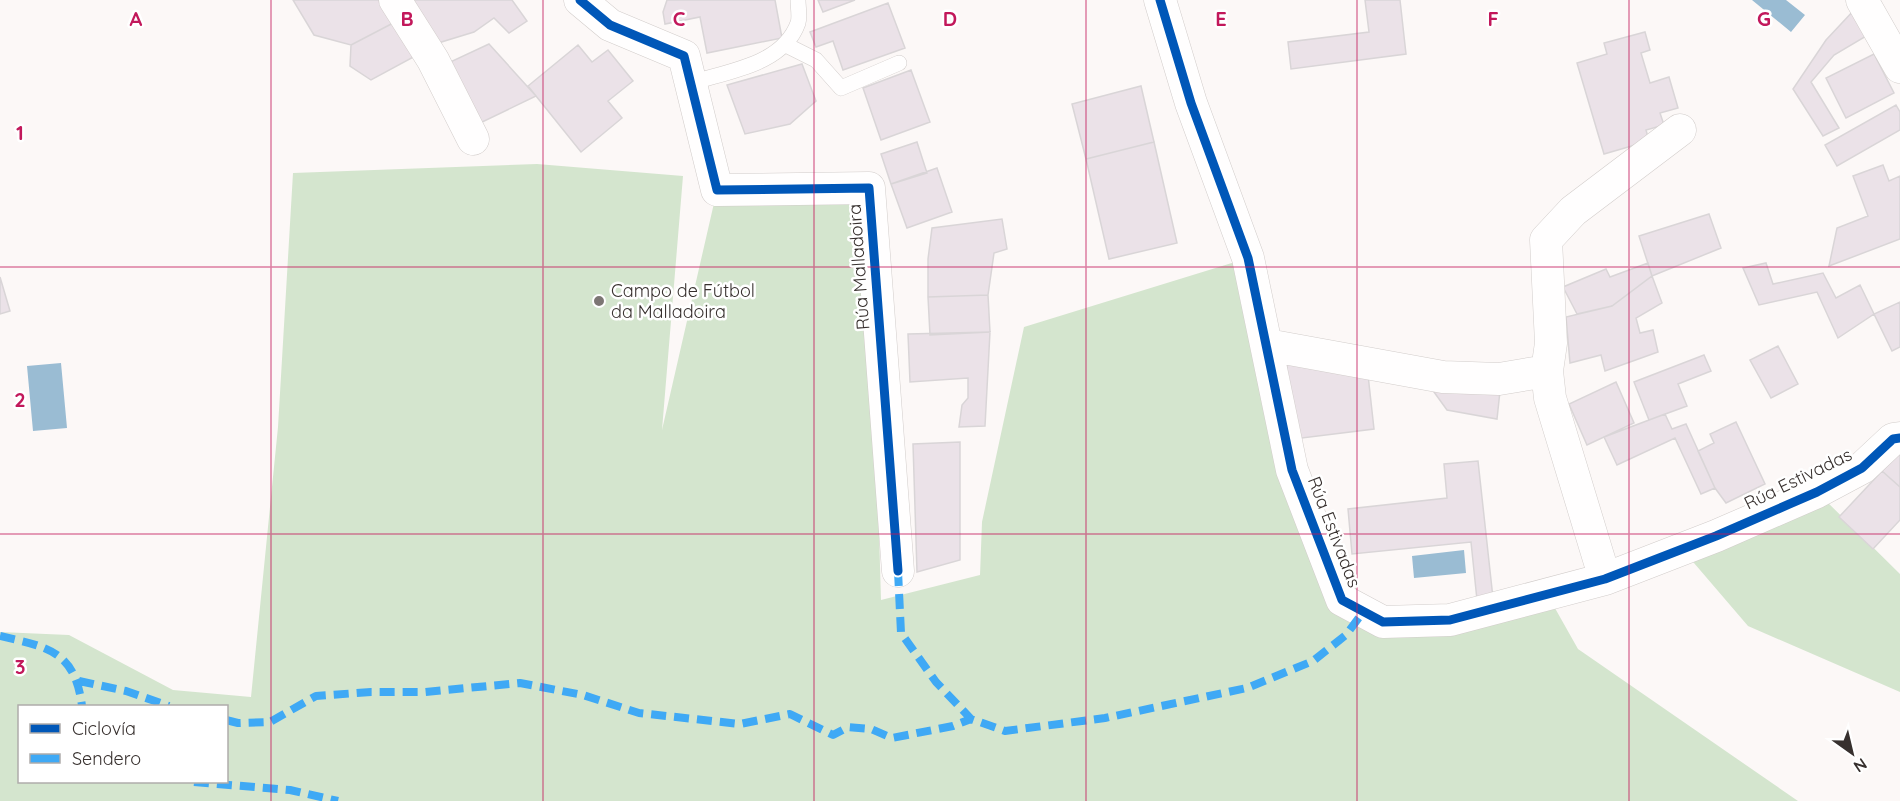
<svg xmlns="http://www.w3.org/2000/svg" width="1900" height="801" viewBox="0 0 1900 801" font-family="Quicksand,sans-serif">
	<rect width="100%" height="100%" fill="#fcf8f7"/>
	<path fill="#d4e5ce" fill-rule="evenodd" d="M537,164L683,176L662,430L717,190L869,188L881,600L980,575L982,522L1024,327L1248,258L1321,545L1383,622L1547,594L1578,649L1798,801H0V632L69,635L173,690L251,697L278,427L293,173ZM20,706H226V782H20Z
		M1817,492L1900,574V692L1748,626L1682,549Z"/>
	<path fill="#9abcd3" d="M1752,0H1786L1805,15L1791,32Z
		M61,363L67,428L33,431L27,366Z
		M1464,550L1466,573L1414,578L1412,556Z"/>
	<path fill="#ebe2e8" stroke="#d9d5d7" stroke-width="1.5" d="M293,0H384L397,21L351,45L314,35Z
		M413,0H512L527,21L509,33L494,18L474,32L438,43Z
		M667,0H775L782,38L707,53L700,17L665,24L663,12Z
		M818,0H855L823,12Z
		M1365,0H1400L1406,54L1291,69L1288,42L1369,32Z
		M888,3L905,48L843,70L833,41L816,47L810,32Z
		M1855,9L1868,35L1834,55L1811,82L1839,128L1823,136L1793,89L1826,40Z
		M397,21L419,54L371,80L350,66L351,45Z
		M1645,32L1650,50L1641,53L1650,83L1669,77L1678,108L1660,113L1664,125L1646,130L1649,141L1604,154L1577,63L1607,54L1604,43Z
		M489,44L536,96L476,125L448,63Z
		M578,45L592,62L608,50L633,81L608,101L622,118L581,152L528,86Z
		M1874,54L1894,93L1846,118L1826,78Z
		M802,64L816,101L790,124L745,134L727,85Z
		M911,70L930,122L881,140L863,88Z
		M1141,86L1154,142L1086,159L1072,104Z
		M1896,105L1900,112V130L1837,166L1825,145Z
		M917,142L927,173L891,184L881,154Z
		M1154,142L1177,243L1109,259L1086,159Z
		M1883,165L1889,181L1900,176V239L1829,266L1837,228L1868,216L1853,176Z
		M937,168L952,212L907,228L891,184Z
		M1709,214L1721,248L1652,276L1639,236Z
		M1002,219L1007,249L994,253L988,295L928,297V259L932,228Z
		M1648,263L1652,276L1612,306L1577,314L1563,287L1606,269L1610,277Z
		M1766,263L1773,284L1823,273L1836,298L1860,285L1874,314L1838,338L1817,292L1759,305L1743,268Z
		M1652,276L1662,303L1636,318L1640,333L1653,330L1658,352L1605,371L1601,355L1570,363L1566,317L1612,306Z
		M0,277L10,311L0,314Z
		M988,295L990,332L930,335L928,297Z
		M1900,302V347L1892,351L1874,314Z
		M990,332L985,426L959,427L962,405L968,398V378L910,382L908,334Z
		M1778,346L1798,384L1771,398L1750,360Z
		M1704,355L1711,371L1678,384L1687,406L1649,420L1634,382Z
		M1286,360L1368,375L1374,429L1294,439Z
		M1426,381L1500,391L1497,419L1447,410Z
		M1616,382L1634,423L1587,445L1569,404Z
		M1665,414L1672,429L1686,424L1715,488L1701,494L1675,438L1617,465L1604,437Z
		M1736,422L1765,484L1726,503L1715,488L1698,451L1714,443L1710,434Z
		M960,442V560L917,572L913,444Z
		M1900,452V487L1882,471Z
		M1478,461L1493,598L1477,600L1471,542L1352,554L1348,509L1447,498L1444,464Z
		M1882,471L1900,487V520L1873,549L1839,517Z"/>
	<g fill="none" stroke-linecap="round" stroke-linejoin="round">
		<g stroke="#d2cdcb" stroke-width="16">
			<path id="service" d="M786,45L816,60L841,88L899,63
				M691,83C728,71 783,65 798,23C800,17 798,7 798,0"/>
		</g>
		<g stroke="#d2cdcb" stroke-width="33">
			<path id="minor" d="M395,0L433,60L473,139
				M580,0L610,25L684,56L717,190L869,188L898,571
				M1160,0L1191,103L1248,258L1292,470L1342,600L1383,622L1450,620L1605,579L1716,536L1817,492L1862,468L1893,439L1900,438
				M1862,0L1900,67
				M1267,345L1443,377L1499,379L1547,371L1550,398L1605,579
				M1547,371L1551,343L1546,240L1573,211L1680,130"/>
		</g>
		<use href="#service" stroke="#fffefe" stroke-width="15"/>
		<use href="#minor" stroke="#fffefe" stroke-width="32"/>
		<path stroke="#3fa9f5" stroke-width="8" stroke-dasharray="15 8" stroke-linecap="butt" d="M898,571L901,633L936,682L971,719L1005,731L1105,718L1247,688L1313,661L1346,635L1363,612
			M0,636C48,647 75,651 82,706
			M79,681L126,691L169,706
			M226,720L238,723L270,722L316,696L371,692H425L520,683L583,695L639,713L740,724L790,714L833,735L848,727L871,729L892,738L953,726L971,719
			M194,782L290,790L338,801"/>
		<g stroke="#fff" stroke-width="13">
			<path id="cycleway" d="M580,0L610,25L684,56L717,190L869,188L898,571
				M1160,0L1191,103L1248,258L1292,470L1342,600L1383,622L1450,620L1605,579L1716,536L1817,492L1862,468L1893,439L1900,438"/>
		</g>
		<use href="#cycleway" stroke="#0057b8" stroke-width="9"/>
	</g>
	<path fill="none" stroke="#c2185b" stroke-width="1.5" stroke-opacity="0.55" d="M271,0V801M543,0V801M814,0V801M1086,0V801M1357,0V801M1629,0V801M0,267H1900M0,534H1900"/>
	<circle fill="#7c7674" stroke="#fff" stroke-width="2" cx="599" cy="301" r="6"/>
	<g text-anchor="middle" stroke-width="5" stroke-linejoin="round" paint-order="stroke">
		<g font-size="18" fill="#37302e" stroke="#fff">
			<text transform="translate(859 267) rotate(-94)" y="6">Rúa Malladoira</text>
			<text transform="translate(1798 479) rotate(-26)" y="6">Rúa Estivadas</text>
			<text transform="translate(1334 532) rotate(69)" y="6">Rúa Estivadas</text>
		</g>
		<g font-size="18" fill="#37302e" stroke="#fff" text-anchor="start">
			<text x="611" y="297">Campo de Fútbol<tspan x="611" dy="21">da Malladoira</tspan></text>
		</g>
	</g>
	<g font-size="20" text-anchor="middle" font-weight="bold" fill="#c2185b" stroke="#fff" stroke-width="5" stroke-linejoin="round" paint-order="stroke">
		<text x="136" y="26">A</text>
		<text x="407" y="26">B</text>
		<text x="679" y="26">C</text>
		<text x="950" y="26">D</text>
		<text x="1221" y="26">E</text>
		<text x="1493" y="26">F</text>
		<text x="1764" y="26">G</text>
		<text x="20" y="140">1</text>
		<text x="20" y="407">2</text>
		<text x="20" y="674">3</text>
	</g>
	<rect x="18" y="705" width="210" height="78" fill="#ffffff" stroke="#afacab" stroke-width="1.5"/>
	<rect x="30" y="724" width="30" height="9" fill="#0057b8" stroke="#afacab" stroke-width="1.5"/>
	<text x="72" y="735" font-size="18" fill="#37302e">Ciclovía</text>
	<rect x="30" y="754" width="30" height="9" fill="#3fa9f5" stroke="#afacab" stroke-width="1.5"/>
	<text x="72" y="765" font-size="18" fill="#37302e">Sendero</text>
	<g transform="translate(1852 753) rotate(146)" stroke="#ffffff" stroke-width="4.5" paint-order="stroke">
	<path d="M0-4.5L10 22L0 15L-10 22Z" fill="#37302e"/>
	<text y="-9" font-size="16" font-weight="bold" text-anchor="middle" fill="#37302e">N</text>
	</g>
</svg>
